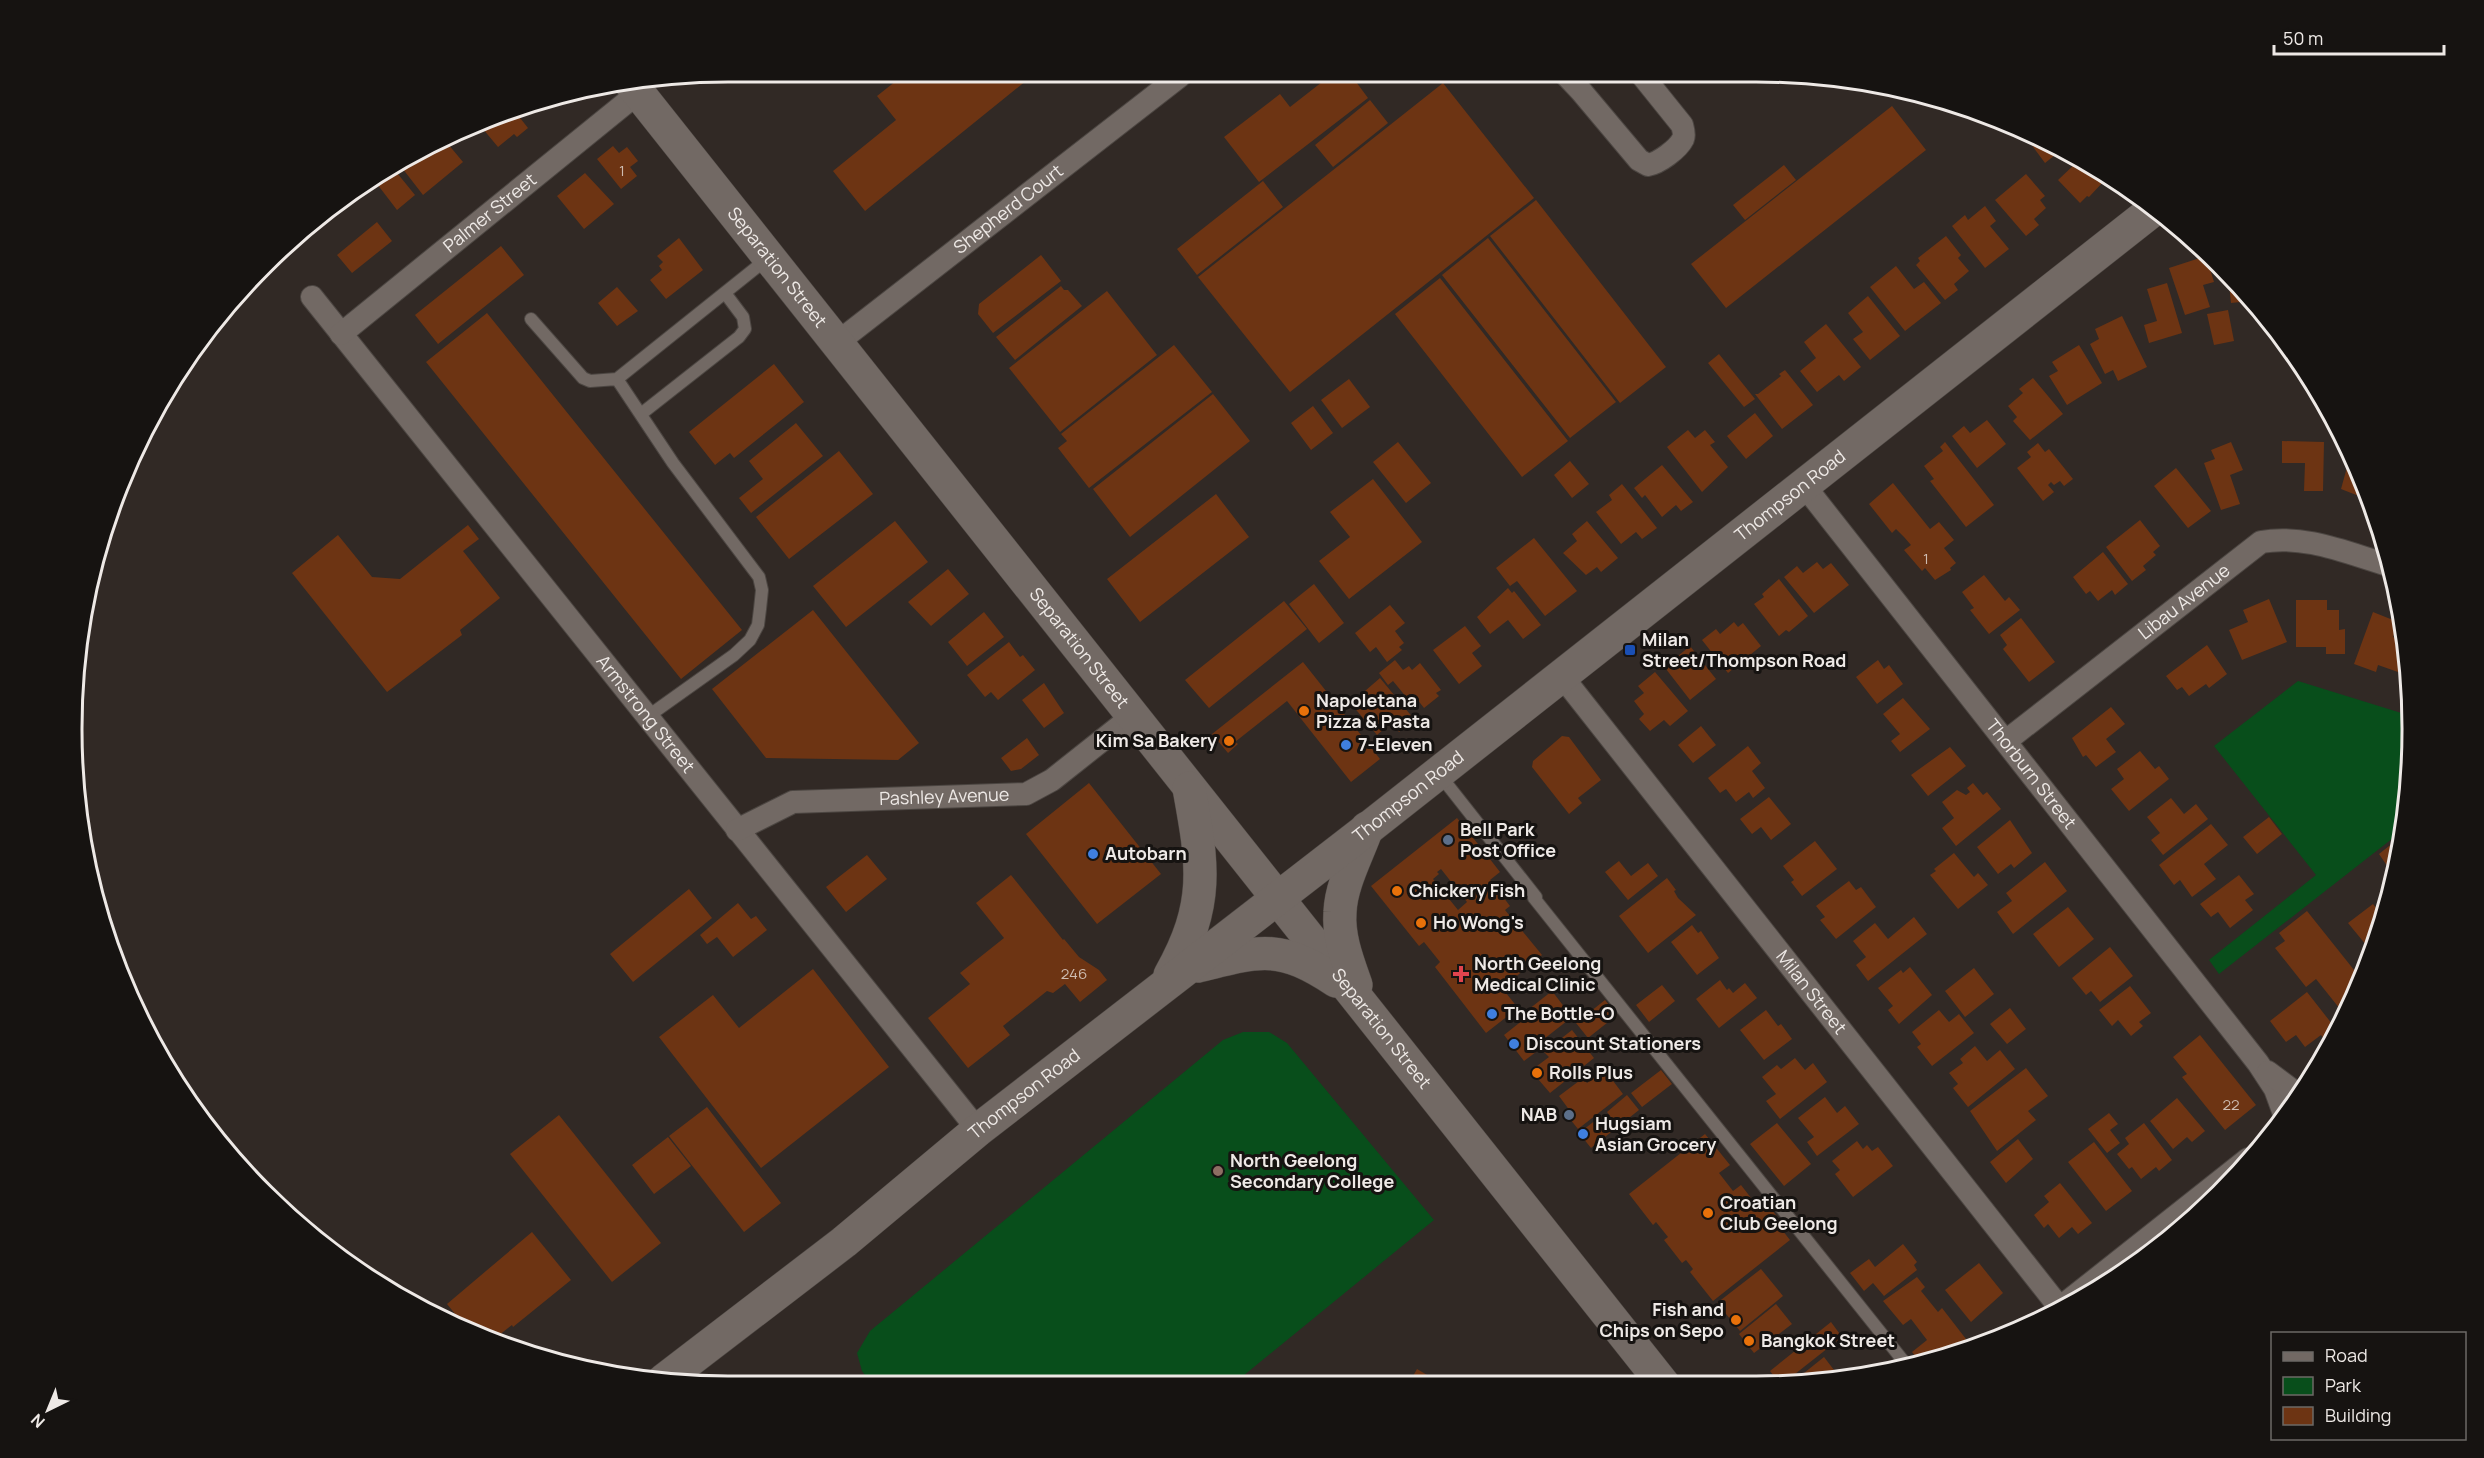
<svg xmlns="http://www.w3.org/2000/svg" width="2484" height="1458" viewBox="0 0 2484 1458" font-family="Manrope,sans-serif">
	<rect width="100%" height="100%" fill="#312925"/>
	<path fill="#084e1b" d="M2298,681L2411,716L2412,729L2402,831L2219,974L2209,960L2316,875L2214,746Z
		M1243,1032H1269L1287,1043L1434,1220L1232,1385H872L862,1371L857,1353L870,1331L1223,1040Z"/>
	<path fill="#6d3413" fill-rule="evenodd" d="M1331,75H1351L1368,98L1259,182L1224,137L1280,94L1290,107Z
		M1032,76L865,211L833,171L896,120L877,96L901,77Z
		M1443,83L1534,198L1290,392L1198,277Z
		M1370,100L1388,123L1333,167L1315,145Z
		M1892,106L1926,150L1726,308L1691,264Z
		M513,109L528,128L517,137L514,134L498,147L478,123Z
		M2025,136L2059,152L2045,163Z
		M443,138L463,162L423,195L399,164Z
		M613,146L619,153L627,147L638,161L630,167L637,176L621,189L597,159Z
		M2077,162L2099,173L2105,180L2089,197L2087,196L2080,203L2058,180Z
		M1784,165L1796,180L1745,220L1733,205Z
		M393,168L415,195L397,210L374,180Z
		M585,173L614,204L584,229L557,196Z
		M2026,174L2045,196L2040,200L2046,208L2034,219L2039,225L2026,236L1995,200Z
		M1263,181L1283,207L1197,275L1177,249Z
		M1536,200L1666,367L1620,403L1490,236Z
		M1985,206L1996,221L1990,226L2009,249L1985,268L1952,226L1965,215L1968,220Z
		M377,222L392,241L352,273L337,255Z
		M1946,236L1961,255L1958,258L1969,271L1954,284L1958,290L1945,300L1916,265L1920,261L1918,258Z
		M679,238L703,270L666,299L650,280L662,270L659,266L663,262L657,256Z
		M1488,238L1616,402L1570,438L1442,275Z
		M501,246L524,275L438,344L415,315Z
		M1041,255L1061,281L993,333L978,314L979,304Z
		M2206,256L2214,282L2203,285L2210,307L2185,315L2169,268Z
		M1896,266L1914,289L1924,282L1941,303L1905,331L1870,287Z
		M2228,274L2250,301L2231,303Z
		M1440,278L1568,441L1522,477L1395,314Z
		M2167,283L2182,333L2149,343L2144,325L2157,321L2147,289Z
		M1061,286L1064,290H1068L1082,306L1015,360L996,337Z
		M617,287L638,311L617,326L598,303Z
		M1107,291L1157,355L1060,432L1009,368Z
		M1868,296L1900,336L1870,360L1853,339L1863,332L1848,313Z
		M2228,310L2234,341L2214,345L2207,314Z
		M487,313L742,630L681,679L426,362Z
		M2122,316L2147,367L2118,381L2113,370L2105,374L2090,344L2099,339L2095,329Z
		M1826,324L1861,367L1844,381L1839,375L1817,392L1800,371L1816,358L1804,342Z
		M1174,345L1212,392L1089,488L1058,448L1067,441L1061,434Z
		M2079,345L2102,383L2067,405L2049,376L2058,371L2052,362Z
		M1719,354L1755,399L1744,407L1708,363Z
		M774,364L804,402L734,458L730,453L715,465L689,432Z
		M1785,370L1813,405L1782,429L1755,394H1758L1781,376L1779,374Z
		M2033,378L2063,414L2030,440L2013,421L2017,417L2008,406L2023,393L2019,389Z
		M1349,379L1370,407L1342,428L1321,400Z
		M1213,394L1250,441L1130,537L1093,489Z
		M1313,406L1333,433L1311,450L1291,423Z
		M1755,413L1773,436L1746,459L1727,436Z
		M1987,420L2006,444L1977,468L1952,436L1964,426L1970,433Z
		M796,423L823,456L751,513L739,498L763,479L749,461Z
		M1688,430L1695,438L1705,430L1715,442L1710,445L1728,467L1702,492L1667,447Z
		M2282,441L2324,442L2323,491H2304L2305,463H2282Z
		M1398,442L1431,483L1406,503L1373,462Z
		M1945,442L1994,505L1966,527L1930,481L1934,479L1924,466L1943,451L1940,447Z
		M2231,442L2243,470L2230,475L2240,504L2221,510L2204,463L2215,459L2211,450Z
		M2038,443L2045,452L2049,449L2073,479L2064,486L2060,481L2054,485L2051,482L2048,485L2054,492L2043,501L2017,468L2031,457L2027,452Z
		M839,451L873,494L789,559L756,517Z
		M2349,460L2353,461L2362,477L2369,500L2341,489Z
		M1570,461L1589,484L1572,498L1554,475Z
		M1662,465L1693,502L1681,511L1676,505L1662,517L1645,495L1642,498L1634,488Z
		M2176,468L2211,511L2188,528L2154,486Z
		M1373,479L1422,542L1349,599L1319,561L1350,537L1330,512Z
		M1893,483L1930,529L1939,522L1954,540L1944,548L1956,563L1950,568L1951,570L1935,580L1925,568L1922,571L1904,550L1911,545L1904,537L1896,529L1892,533L1869,504Z
		M1622,484L1657,528L1642,539L1636,532L1621,544L1596,512L1612,500L1609,495Z
		M1216,494L1249,537L1140,622L1107,579Z
		M2140,520L2160,546L2153,552L2156,555L2143,566L2146,570L2132,581L2106,547Z
		M895,521L928,562L846,627L813,586Z
		M1587,521L1618,558L1601,572L1597,567L1586,575L1563,553L1577,541L1572,534Z
		M468,525L479,539L463,551L500,598L460,630L462,635L387,692L292,573L338,535L372,577L400,579Z
		M1534,538L1577,591L1545,616L1517,581L1510,586L1496,568Z
		M2103,552L2128,584L2115,595L2112,590L2098,601L2090,591L2086,594L2073,577Z
		M1817,562L1823,569L1831,563L1849,585L1814,613L1784,577L1797,566L1803,573Z
		M948,569L969,594L931,626L908,602Z
		M1984,575L2005,601L2009,597L2020,610L1989,634L1970,610L1974,608L1962,592Z
		M1779,579L1808,616L1789,632L1786,630L1779,636L1754,604L1764,597L1762,594Z
		M1314,584L1344,623L1319,643L1289,604Z
		M1508,588L1512,593L1514,591L1541,625L1523,639L1508,620L1490,634L1477,617Z
		M2269,599L2287,642L2242,660L2229,630L2248,622L2243,610Z
		M2296,600H2327V610H2339V630L2345,629V654H2326V647H2296Z
		M1284,601L1307,629L1209,708L1185,680Z
		M1390,605L1405,623L1395,631L1404,643L1399,647L1402,650L1387,662L1376,647L1370,652L1355,633Z
		M813,610L919,743L898,760L766,758L712,689Z
		M984,612L1004,637L967,666L948,642Z
		M2373,612L2398,622L2393,637L2403,641L2404,653L2398,672L2378,665L2376,672L2354,664Z
		M2021,618L2055,662L2029,682L2003,649L2007,645L2000,635Z
		M1734,622L1738,627L1743,623L1761,646L1728,673L1702,640L1716,629L1720,634Z
		M1465,626L1481,646L1472,653L1482,666L1459,684L1433,650Z
		M1009,642L1020,657L1023,655L1035,670L998,700L991,692L985,697L967,675Z
		M2207,645L2227,674L2209,688L2206,684L2189,696L2182,687L2177,690L2166,676Z
		M1690,646L1716,679L1690,700L1666,669L1680,658L1678,656Z
		M1395,660L1403,670L1409,666L1412,670L1420,663L1441,690L1436,693L1439,696L1424,708L1413,694L1407,698L1393,681L1388,685L1379,673Z
		M1878,660L1884,669L1889,665L1903,684L1877,704L1856,677Z
		M1303,662L1380,759L1351,782L1287,701L1235,742L1238,744L1228,753L1212,734Z
		M1655,672L1688,711L1670,726L1664,720L1650,731L1639,719L1644,714L1634,701L1644,693L1638,686Z
		M1380,678L1414,719L1399,732L1392,722L1377,735L1353,706L1368,694L1365,691Z
		M1044,683L1064,713L1044,728L1022,700Z
		M1903,698L1930,729L1900,752L1891,741L1900,734L1883,714Z
		M2111,707L2125,724L2106,739L2116,752L2096,767L2086,755L2083,757L2072,738Z
		M1701,726L1716,745L1693,763L1678,745Z
		M1562,736L1569,737L1601,780L1578,798L1582,803L1569,814L1532,767L1533,761Z
		M1027,738L1039,755L1021,769L1011,771L1001,758Z
		M1748,746L1761,763L1752,771L1765,788L1753,798L1749,792L1736,802L1726,789L1720,793L1708,778Z
		M1950,747L1966,766L1928,796L1911,775Z
		M2140,751L2155,769L2159,766L2169,779L2129,811L2111,789L2124,779L2117,769Z
		M1089,783L1161,874L1097,924L1026,834Z
		M1973,783L1983,795L1987,792L2001,809L1956,846L1942,828L1954,818L1942,802L1957,790L1966,795L1970,792L1967,788Z
		M1769,797L1791,824L1771,840L1761,827L1752,834L1740,819Z
		M2171,798L2184,814L2196,804L2208,819L2163,855L2151,840L2160,833L2147,817Z
		M2269,817L2282,834L2257,854L2243,837Z
		M1457,818L1478,844L1472,849L1479,845L1500,872L1490,880L1510,906L1505,910L1542,955L1502,988L1518,1008L1486,1033L1435,967L1440,962L1424,942L1419,946L1371,886ZM1441,869L1467,902L1458,910L1433,879L1439,874L1437,872Z
		M2010,820L2032,853L2014,868L2011,864L1998,874L1977,847Z
		M2211,824L2228,845L2204,864L2216,879L2192,897L2180,880L2174,885L2159,865Z
		M1815,841L1837,869L1802,896L1791,882L1794,880L1783,866Z
		M2394,842L2400,849L2394,876L2379,854Z
		M1954,853L1974,877L1978,873L1988,885L1958,909L1930,875L1936,871L1934,869Z
		M867,855L887,879L846,912L826,887Z
		M1619,861L1631,876L1648,863L1658,876L1628,900L1605,872Z
		M2045,862L2067,891L2013,934L1997,912L2012,901L2006,893Z
		M1011,875L1063,940L1064,939L1079,957L1099,970L1107,980L1080,1002L1065,984L1053,993L1047,991L1003,1026L1010,1035L968,1068L928,1018L970,984L960,973L1004,938L976,903Z
		M2239,875L2254,894L2245,900L2253,910L2230,928L2218,912L2211,917L2200,904Z
		M1667,878L1676,890L1674,891L1678,898L1696,915L1648,953L1619,916Z
		M1849,881L1856,890L1861,887L1876,907L1836,939L1820,920L1825,917L1816,906Z
		M689,889L712,918L633,982L610,954Z
		M738,903L751,919L756,916L767,930L733,957L717,937L707,944L700,935Z
		M2373,904L2382,915L2371,951L2348,923Z
		M2068,907L2094,939L2059,967L2033,934Z
		M2307,911L2362,980L2344,1014L2316,979L2306,987L2275,948L2285,941L2279,933Z
		M1914,917L1927,934L1868,981L1856,965L1866,957L1853,941L1875,923L1888,939Z
		M1692,925L1698,933L1701,931L1719,958L1697,975L1671,942Z
		M2110,947L2133,976L2100,1002L2091,991L2086,995L2072,978Z
		M1910,967L1932,995L1899,1024L1888,1010L1893,1006L1878,988L1901,970L1903,973Z
		M1974,968L1994,994L1965,1017L1945,991Z
		M813,969L889,1067L761,1168L659,1037L713,995L739,1028Z
		M1720,980L1727,990L1729,988L1733,993L1745,983L1757,998L1719,1028L1696,999Z
		M1662,985L1675,1001L1649,1022L1636,1005Z
		M2130,986L2151,1013L2139,1022L2143,1026L2131,1036L2118,1020L2112,1026L2099,1010Z
		M1552,991L1572,1017L1544,1039L1548,1043L1524,1061L1504,1035L1523,1020L1520,1016Z
		M2307,992L2336,1029L2324,1039L2321,1035L2305,1047L2296,1035L2286,1042L2270,1021Z
		M1605,1000L1617,1015L1588,1038L1576,1023Z
		M2010,1008L2026,1029L2007,1044L1990,1024Z
		M1766,1010L1778,1026L1781,1024L1792,1039L1764,1060L1740,1030Z
		M1939,1010L1949,1022L1959,1014L1974,1033L1932,1066L1917,1047L1921,1044L1912,1032Z
		M1572,1030L1594,1058L1550,1093L1538,1079L1544,1075L1537,1066L1549,1057L1544,1052Z
		M2200,1035L2256,1105L2225,1130L2182,1077L2187,1074L2173,1057Z
		M1975,1046L1987,1061L2000,1050L2015,1069L1968,1107L1953,1088L1958,1084L1949,1073L1963,1063L1960,1059Z
		M1795,1058L1805,1070L1813,1063L1827,1082L1780,1119L1766,1101L1776,1094L1762,1077L1777,1065L1781,1069Z
		M2026,1068L2048,1096L2028,1111L2036,1120L1997,1151L1970,1111Z
		M1604,1069L1623,1094L1578,1129L1566,1114L1570,1111L1559,1096L1583,1078L1587,1083Z
		M1661,1070L1672,1084L1642,1107L1631,1093Z
		M1627,1095L1639,1110L1591,1148L1579,1133L1601,1116L1609,1126L1614,1121L1607,1112Z
		M1825,1097L1837,1113L1845,1106L1859,1124L1817,1156L1807,1142L1814,1137L1798,1118Z
		M2177,1098L2205,1131L2192,1142L2187,1137L2173,1149L2150,1121Z
		M707,1107L781,1203L744,1232L669,1136Z
		M2109,1113L2118,1124L2110,1130L2120,1143L2107,1153L2088,1129Z
		M559,1115L661,1243L612,1282L510,1154Z
		M1777,1123L1811,1164L1784,1186L1750,1144Z
		M2144,1123L2172,1160L2159,1171L2156,1167L2141,1179L2132,1167L2129,1169L2117,1154L2129,1144L2125,1138Z
		M1705,1134L1730,1165L1719,1173L1733,1191L1741,1185L1755,1203L1762,1197L1782,1223L1779,1226L1790,1240L1713,1301L1690,1272L1693,1269L1686,1260L1682,1263L1664,1240L1668,1237L1656,1222L1653,1225L1629,1194Z
		M668,1137L691,1166L654,1194L632,1165Z
		M2018,1139L2033,1159L2006,1183L1990,1162Z
		M1857,1141L1863,1149L1867,1145L1872,1151L1878,1147L1893,1166L1853,1197L1835,1174L1840,1170L1832,1161Z
		M2094,1142L2132,1191L2106,1211L2068,1162Z
		M2060,1183L2092,1223L2078,1234L2072,1227L2059,1238L2048,1224L2044,1228L2034,1215L2049,1202L2044,1196Z
		M532,1232L571,1280L513,1327L512,1325L494,1339L464,1325L447,1304Z
		M1903,1244L1917,1262L1914,1265L1917,1270L1884,1296L1873,1283L1864,1291L1850,1273L1869,1259L1875,1267Z
		M1979,1263L2003,1293L1971,1322L1945,1290Z
		M1761,1269L1783,1296L1740,1331L1717,1303Z
		M1917,1277L1925,1287L1921,1291L1938,1312L1942,1308L1966,1339L1954,1348L1952,1345L1941,1354L1942,1356L1919,1361L1912,1352L1927,1340L1911,1319L1903,1325L1883,1301Z
		M1776,1304L1792,1324L1754,1353L1739,1334Z
		M1831,1322L1842,1337L1781,1385L1770,1371Z
		M1824,1357L1834,1370L1821,1380L1789,1385Z
		M1891,1361L1895,1365L1882,1368Z
		M1417,1369L1444,1385H1408Z"/>
	<g fill="none" stroke-linecap="round" stroke-linejoin="round">
		<g stroke="#4c4642" stroke-width="14">
			<path id="service" d="M531,319L583,378L590,381L617,379L767,259
				M617,379L673,463L759,577L762,590L760,609L758,625L750,640L734,655L647,717
				M641,414L739,337L745,329L743,317L725,293
				M1439,774L1536,897L1534,898L1905,1363"/>
		</g>
		<g stroke="#4c4642" stroke-width="24">
			<g id="minor">
				<path d="M1565,74L1581,91L1639,160L1648,165C1659,163 1678,149 1683,139C1685,134 1683,129 1682,125L1641,74"/>
				<path id="s1" d="M312,297L978,1130"/>
				<path id="s2" d="M341,334L638,93"/>
				<path id="s3" d="M838,342L1180,76"/>
				<path id="s4" d="M1803,484L2258,1063L2275,1089L2283,1111"/>
				<path id="s5" d="M1561,675L2060,1308"/>
				<path id="s6" d="M2006,741L2261,542C2304,534 2347,553 2388,565"/>
				<path id="s7" d="M737,830L793,802L1026,794L1052,780L1134,715"/>
				<path d="M2268,1072L2300,1096"/>
				<path d="M2057,1310L2248,1159"/>
			</g>
		</g>
		<g stroke="#4c4642" stroke-width="34">
			<g id="secondary">
				<path id="s8" d="M629,81L1664,1385"/>
				<path d="M1198,966C1261,950 1280,944 1336,981"/>
				<path d="M1170,975C1210,904 1203,865 1189,788"/>
				<path d="M1356,985C1348,962 1338,937 1340,912C1341,884 1358,854 1367,828"/>
				<path id="s9" d="M664,1380L844,1242L978,1130L1371,826L2153,210"/>
			</g>
		</g>
		<use href="#service" stroke="#726964" stroke-width="12"/>
		<use href="#minor" stroke="#726964" stroke-width="22"/>
		<use href="#secondary" stroke="#726964" stroke-width="33"/>
	</g>
	<rect fill="#1a4fb4" stroke="#161311" stroke-width="2" x="1624" y="644" width="12" height="12" rx="3"/>
	<g fill="#e8710a" stroke="#161311" stroke-width="2">
		<circle cx="1304" cy="711" r="6"/>
		<circle cx="1229" cy="741" r="6"/>
		<circle cx="1397" cy="891" r="6"/>
		<circle cx="1421" cy="923" r="6"/>
		<circle cx="1537" cy="1073" r="6"/>
		<circle cx="1708" cy="1213" r="6"/>
		<circle cx="1736" cy="1320" r="6"/>
		<circle cx="1749" cy="1341" r="6"/>
	</g>
	<g fill="#3f7fe0" stroke="#161311" stroke-width="2">
		<circle cx="1346" cy="745" r="6"/>
		<circle cx="1093" cy="854" r="6"/>
		<circle cx="1492" cy="1014" r="6"/>
		<circle cx="1514" cy="1044" r="6"/>
		<circle cx="1583" cy="1134" r="6"/>
	</g>
	<g fill="#5c6f8a" stroke="#161311" stroke-width="2">
		<circle cx="1448" cy="840" r="6"/>
		<circle cx="1569" cy="1115" r="6"/>
	</g>
	<path fill="#e0444e" stroke="#161311" stroke-width="2" d="M1458 965h6v6h6v6h-6v6h-6v-6h-6v-6h6z"/>
	<circle fill="#8d6e63" stroke="#161311" stroke-width="2" cx="1218" cy="1171" r="6"/>
	<g text-anchor="middle" stroke-width="6" stroke-linejoin="round" paint-order="stroke">
		<g font-size="15" fill="#cebcb1">
			<text x="622" y="176">1</text>
			<text x="1926" y="564">1</text>
			<text x="1074" y="979">246</text>
			<text x="2231" y="1110">22</text>
		</g>
		<g font-size="18" fill="#eee9e6" stroke="#161311">
			<text dy="6" stroke="none"><textPath href="#s3" startOffset="216">Shepherd Court</textPath></text>
			<text dy="6" stroke="none"><textPath href="#s2" startOffset="192">Palmer Street</textPath></text>
			<text dy="6" stroke="none"><textPath href="#s8" startOffset="238">Separation Street</textPath></text>
			<text dy="6" stroke="none"><textPath href="#s9" startOffset="1432">Thompson Road</textPath></text>
			<text dy="6" stroke="none"><textPath href="#s6" startOffset="226">Libau Avenue</textPath></text>
			<text dy="6" stroke="none"><textPath href="#s8" startOffset="724">Separation Street</textPath></text>
			<text dy="6" stroke="none"><textPath href="#s1" startOffset="534">Armstrong Street</textPath></text>
			<text dy="6" stroke="none"><textPath href="#s4" startOffset="369">Thorburn Street</textPath></text>
			<text dy="6" stroke="none"><textPath href="#s9" startOffset="946">Thompson Road</textPath></text>
			<text dy="6" stroke="none"><textPath href="#s7" startOffset="214">Pashley Avenue</textPath></text>
			<text dy="6" stroke="none"><textPath href="#s5" startOffset="404">Milan Street</textPath></text>
			<text dy="6" stroke="none"><textPath href="#s8" startOffset="1210">Separation Street</textPath></text>
			<text dy="6" stroke="none"><textPath href="#s9" startOffset="460">Thompson Road</textPath></text>
		</g>
		<g font-size="18" font-weight="bold" fill="#eee9e6" stroke="#161311" text-anchor="start">
			<text x="1642" y="646">Milan<tspan x="1642" dy="21">Street/Thompson Road</tspan></text>
			<text x="1316" y="707">Napoletana<tspan x="1316" dy="21">Pizza &amp; Pasta</tspan></text>
			<text x="1217" y="747" text-anchor="end">Kim Sa Bakery</text>
			<text x="1358" y="751">7-Eleven</text>
			<text x="1460" y="836">Bell Park<tspan x="1460" dy="21">Post Office</tspan></text>
			<text x="1105" y="860">Autobarn</text>
			<text x="1409" y="897">Chickery Fish</text>
			<text x="1433" y="929">Ho Wong's</text>
			<text x="1474" y="970">North Geelong<tspan x="1474" dy="21">Medical Clinic</tspan></text>
			<text x="1504" y="1020">The Bottle-O</text>
			<text x="1526" y="1050">Discount Stationers</text>
			<text x="1549" y="1079">Rolls Plus</text>
			<text x="1557" y="1121" text-anchor="end">NAB</text>
			<text x="1595" y="1130">Hugsiam<tspan x="1595" dy="21">Asian Grocery</tspan></text>
			<text x="1230" y="1167">North Geelong<tspan x="1230" dy="21">Secondary College</tspan></text>
			<text x="1720" y="1209">Croatian<tspan x="1720" dy="21">Club Geelong</tspan></text>
			<text x="1724" y="1316" text-anchor="end">Fish and<tspan x="1724" dy="21">Chips on Sepo</tspan></text>
			<text x="1761" y="1347">Bangkok Street</text>
		</g>
	</g>
	<path d="M0 0H2484V1458H0ZM728 82H1756A646 646 0 0 1 2402 728V730A646 646 0 0 1 1756 1376H728A646 646 0 0 1 82 730V728A646 646 0 0 1 728 82Z" fill="#161311" fill-rule="evenodd"/>
	<path fill="none" stroke="#eee9e6" stroke-width="3" d="M728 82H1756A646 646 0 0 1 2402 728V730A646 646 0 0 1 1756 1376H728A646 646 0 0 1 82 730V728A646 646 0 0 1 728 82Z"/>
	<rect x="2271" y="1332" width="195" height="108" fill="#161311" stroke="#6c6966" stroke-width="1.5"/>
	<rect x="2283" y="1352" width="30" height="9" fill="#726964" stroke="#6c6966" stroke-width="1.5"/>
	<text x="2325" y="1362" font-size="18" fill="#eee9e6">Road</text>
	<rect x="2283" y="1377" width="30" height="18" fill="#084e1b" stroke="#6c6966" stroke-width="1.5"/>
	<text x="2325" y="1392" font-size="18" fill="#eee9e6">Park</text>
	<rect x="2283" y="1407" width="30" height="18" fill="#6d3413" stroke="#6c6966" stroke-width="1.5"/>
	<text x="2325" y="1422" font-size="18" fill="#eee9e6">Building</text>
	<g transform="translate(48 1410) rotate(223)" stroke="#161311" stroke-width="4.5" paint-order="stroke">
	<path d="M0-4.5L10 22L0 15L-10 22Z" fill="#eee9e6"/>
	<text y="-9" font-size="16" font-weight="bold" text-anchor="middle" fill="#eee9e6">N</text>
	</g>
	<path d="M2274 45v9h170v-9" fill="none" stroke="#eee9e6" stroke-width="3"/>
	<text x="2283" y="45" font-size="18" fill="#eee9e6" stroke="#161311" stroke-width="4.5" paint-order="stroke">50 m</text>
</svg>
